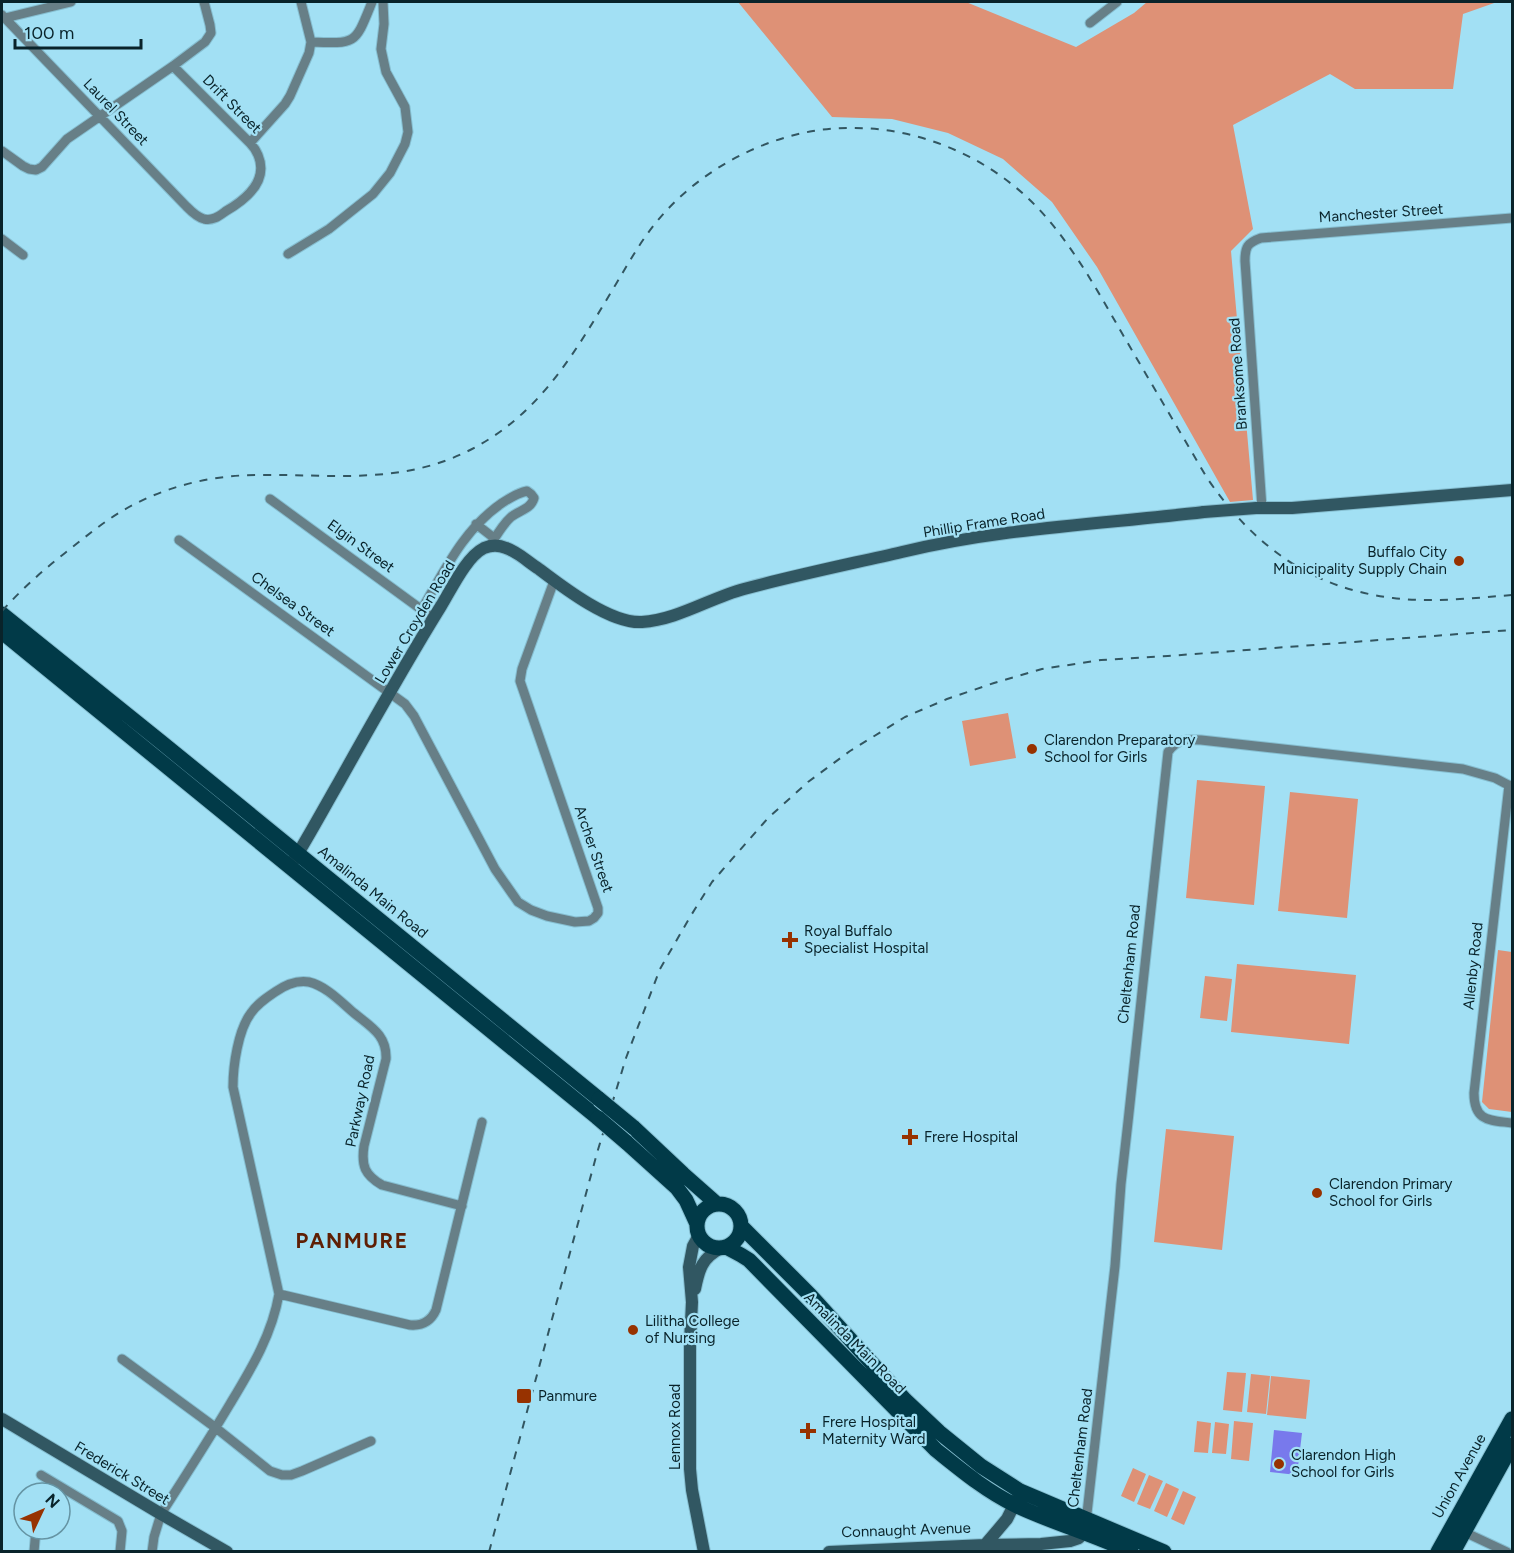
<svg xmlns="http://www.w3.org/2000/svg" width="1514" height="1553" viewBox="0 0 1514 1553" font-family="Figtree,sans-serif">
	<rect width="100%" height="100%" fill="#a2e0f4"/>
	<path fill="#de9176" d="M738,2H966L1076,47L1134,13L1147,2H1497L1463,14L1453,89H1355L1330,74L1233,125L1253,229L1231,251L1253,500L1230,502L1097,267L1052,202L1003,159L948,133L892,119L832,117Z
		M1008,713L1016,758L970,766L962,721Z
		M1197,780L1265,786L1254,905L1186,898Z
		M1290,792L1358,799L1347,918L1278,911Z
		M1498,950L1512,952V1112L1489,1109L1482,1102Z
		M1237,964L1356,975L1349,1044L1231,1032Z
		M1205,976L1232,979L1227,1021L1200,1018Z
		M1166,1129L1234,1136L1222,1250L1154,1242Z
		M1227,1372L1246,1373L1242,1412L1223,1410Z
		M1251,1374L1270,1376L1266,1414L1247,1412Z
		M1271,1376L1310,1380L1306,1419L1267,1415Z
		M1197,1421L1211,1423L1208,1453L1194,1452Z
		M1234,1421L1253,1423L1249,1461L1231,1459Z
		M1215,1422L1229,1424L1226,1454L1212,1453Z
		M1133,1468L1146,1474L1134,1502L1121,1496Z
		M1149,1475L1163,1481L1150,1509L1137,1504Z
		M1166,1483L1179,1489L1167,1517L1154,1511Z
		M1183,1491L1196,1497L1184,1525L1171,1519Z"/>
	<path fill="#7879ec" d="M1274,1430L1302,1433L1297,1475L1270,1472Z"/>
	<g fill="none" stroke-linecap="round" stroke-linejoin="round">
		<g stroke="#86bed0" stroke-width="11">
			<path id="street" d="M2,15L185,205C190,210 196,217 204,219C213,221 219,216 226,211C245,200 269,181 258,155C256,150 253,146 250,143L173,66
				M5,18L71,2
				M1090,23L1117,2
				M311,42C357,44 355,44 372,2
				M250,143L285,104L290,96L309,53L311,42L301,2
				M2,151L23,166L29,169L36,170L42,167L67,139L173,66L205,42L211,33L210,25L204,2
				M2,239L23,255
				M288,254L329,229L373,194L390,173L405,144L408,132L405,107L386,72L381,49L384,24L383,2
				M270,499L433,618
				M1262,508L1245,261C1245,247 1247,243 1261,238L1512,218
				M476,524L494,538
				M179,540L405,704L414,716L495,869L518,902L531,910L547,916L575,922L589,921L594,918L598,913V908L520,681L522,669L554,581
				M422,609C445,570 463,530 502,503C510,498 517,493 527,491L531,494L534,498C531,509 520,510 511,517C502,525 496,536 490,546
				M1509,785L1474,1093C1474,1122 1490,1120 1512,1123
				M279,1294L410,1325C422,1326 431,1321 436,1310L482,1122
				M122,1359L216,1428L270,1471L282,1475H291L302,1471L371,1441
				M41,1475L118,1521L122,1531L120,1552
				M1086,1522L1115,1266L1121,1184L1128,1122L1168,752C1177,739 1187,739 1201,740L1463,769L1495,778L1512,787
				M1460,1530L1507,1552
				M34,1552L36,1529
				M152,1552L154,1537L161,1514C184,1478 208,1441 230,1404C251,1369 272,1335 279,1294L233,1087C233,1066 238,1030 251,1013C257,1004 266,998 275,992C285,985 297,980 309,982C326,986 341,1002 354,1013C371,1027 387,1035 386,1059L364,1146C361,1166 365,1175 382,1185L462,1206"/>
		</g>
		<g stroke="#86bed0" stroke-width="14">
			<path id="secondary" d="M1256,508H1292L1512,490
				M294,860C310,834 324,808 339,782C372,723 405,664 441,606C451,590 466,557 484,548C491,545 499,545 506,548C518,552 528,562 539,569C564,588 611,624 642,622C677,620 710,598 744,589C796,575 850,564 902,552C1001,528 1103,524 1204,512
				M699,1235L693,1246L689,1267L692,1302L690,1342V1469L692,1490L704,1552
				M695,1289C699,1269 702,1258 721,1248
				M2,1419L161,1514L227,1552
				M985,1545L1007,1519L1018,1497
				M829,1552L985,1545L1041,1544L1070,1541L1079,1538L1084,1532"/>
		</g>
		<g stroke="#86bed0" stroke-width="17">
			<path id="primary" d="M2,614L161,742L599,1099
				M2,632L598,1118
				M633,1127L683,1174L717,1204
				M626,1142L677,1188L686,1200L697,1224
				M697 1226a22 22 0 1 1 44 0a22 22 0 1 1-44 0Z
				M741,1226L810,1295L905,1400L939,1432L981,1466L1020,1491L1164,1552
				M726,1247L741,1255L749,1260L936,1450C961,1470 986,1491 1015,1505C1053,1523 1093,1534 1131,1552
				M1438,1552L1512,1419
				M1453,1552L1512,1445"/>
		</g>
		<use href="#street" stroke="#677f87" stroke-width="9"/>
		<use href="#secondary" stroke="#315762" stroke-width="12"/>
		<use href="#primary" stroke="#013a48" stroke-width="15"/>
		<path stroke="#325661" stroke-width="2" stroke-dasharray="8 8" stroke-linecap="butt" d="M2,611C21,590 43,570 65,553C84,538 102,523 122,511C163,487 210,475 258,475C330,474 398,485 466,452C540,416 575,352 616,284C628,264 639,244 654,225C693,176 751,142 813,131C899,117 989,151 1046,217C1077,253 1100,295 1123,335C1151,383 1179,430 1207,478C1253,545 1310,588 1393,598C1433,603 1473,598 1512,595
			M489,1552L597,1153L626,1058L660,969L690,917L712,882L768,818L808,782L850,751L905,717L947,699L994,683L1042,669L1101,660L1168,656L1512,630"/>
		<g stroke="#86bed0" stroke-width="14" stroke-linecap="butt">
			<path id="secondary-bridge" d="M1204,512L1256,508"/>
		</g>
		<g stroke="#86bed0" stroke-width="17" stroke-linecap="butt">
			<path id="primary-bridge" d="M599,1099L633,1127
				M598,1118L626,1142"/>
		</g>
		<use href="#secondary-bridge" stroke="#315762" stroke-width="12"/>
		<use href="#primary-bridge" stroke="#013a48" stroke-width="15"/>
	</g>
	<g fill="#973200" stroke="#a2e0f4" stroke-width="2">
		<circle cx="1459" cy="561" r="6"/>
		<circle cx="1032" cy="749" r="6"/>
		<path d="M787 931h6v6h6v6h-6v6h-6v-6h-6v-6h6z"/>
		<path d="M907 1128h6v6h6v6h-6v6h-6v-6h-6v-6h6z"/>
		<circle cx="1317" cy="1193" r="6"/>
		<circle cx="633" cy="1330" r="6"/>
		<rect x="516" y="1388" width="16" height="16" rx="3"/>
		<path d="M805 1422h6v6h6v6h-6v6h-6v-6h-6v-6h6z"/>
		<circle cx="1279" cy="1464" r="6"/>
	</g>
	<g text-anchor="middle" stroke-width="4.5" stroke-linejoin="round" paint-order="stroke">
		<g font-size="15" fill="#09232a" stroke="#a2e0f4">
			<text transform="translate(232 104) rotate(45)" y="5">Drift Street</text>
			<text transform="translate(116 112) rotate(46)" y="5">Laurel Street</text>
			<text transform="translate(1381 213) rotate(-4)" y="5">Manchester Street</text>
			<text transform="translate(1238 374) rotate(-94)" y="5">Branksome Road</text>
			<text transform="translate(984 523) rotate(-9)" y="5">Phillip Frame Road</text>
			<text transform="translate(361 546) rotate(36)" y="5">Elgin Street</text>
			<text transform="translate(293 604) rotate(36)" y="5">Chelsea Street</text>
			<text transform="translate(415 622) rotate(-59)" y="5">Lower Croyden Road</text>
			<text transform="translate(594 849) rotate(71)" y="5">Archer Street</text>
			<text transform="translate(373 892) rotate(39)" y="5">Amalinda Main Road</text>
			<text transform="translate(1129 964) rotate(-84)" y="5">Cheltenham Road</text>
			<text transform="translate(1473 966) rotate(-84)" y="5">Allenby Road</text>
			<text transform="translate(360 1101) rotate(-78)" y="5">Parkway Road</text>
			<text transform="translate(855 1343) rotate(45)" y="5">Amalinda Main Road</text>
			<text transform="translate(675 1427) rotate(-90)" y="5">Lennox Road</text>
			<text transform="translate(1080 1448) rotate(-83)" y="5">Cheltenham Road</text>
			<text transform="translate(122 1473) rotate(31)" y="5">Frederick Street</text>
			<text transform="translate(1459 1476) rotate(-61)" y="5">Union Avenue</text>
			<text transform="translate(906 1530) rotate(-2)" y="5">Connaught Avenue</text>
		</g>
		<g font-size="15" fill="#09232a" stroke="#a2e0f4" text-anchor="start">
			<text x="1447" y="557" text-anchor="end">Buffalo City<tspan x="1447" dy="17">Municipality Supply Chain</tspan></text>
			<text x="1044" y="745">Clarendon Preparatory<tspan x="1044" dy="17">School for Girls</tspan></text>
			<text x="804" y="936">Royal Buffalo<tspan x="804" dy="17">Specialist Hospital</tspan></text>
			<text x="924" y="1142">Frere Hospital</text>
			<text x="1329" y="1189">Clarendon Primary<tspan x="1329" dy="17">School for Girls</tspan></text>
			<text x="645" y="1326">Lilitha College<tspan x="645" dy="17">of Nursing</tspan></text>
			<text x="538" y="1401">Panmure</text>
			<text x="822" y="1427">Frere Hospital<tspan x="822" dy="17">Maternity Ward</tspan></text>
			<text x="1291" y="1460">Clarendon High<tspan x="1291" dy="17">School for Girls</tspan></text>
		</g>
		<g font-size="21" font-weight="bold" letter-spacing="1.5" fill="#5f1f04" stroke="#a2e0f4">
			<text x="352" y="1248">PANMURE</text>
		</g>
	</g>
	<rect width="1514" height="1553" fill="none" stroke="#09232a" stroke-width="6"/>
	<g transform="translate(42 1511) rotate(46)"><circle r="28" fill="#a2e0f4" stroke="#6594a3" stroke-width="1.5"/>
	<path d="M0-4.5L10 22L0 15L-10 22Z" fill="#973200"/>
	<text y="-9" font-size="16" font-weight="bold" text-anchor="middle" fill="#09232a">N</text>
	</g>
	<path d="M15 39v9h126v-9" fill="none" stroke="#09232a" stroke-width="3"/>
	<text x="24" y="39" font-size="18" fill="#09232a" stroke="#a2e0f4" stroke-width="4.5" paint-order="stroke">100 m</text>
</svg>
